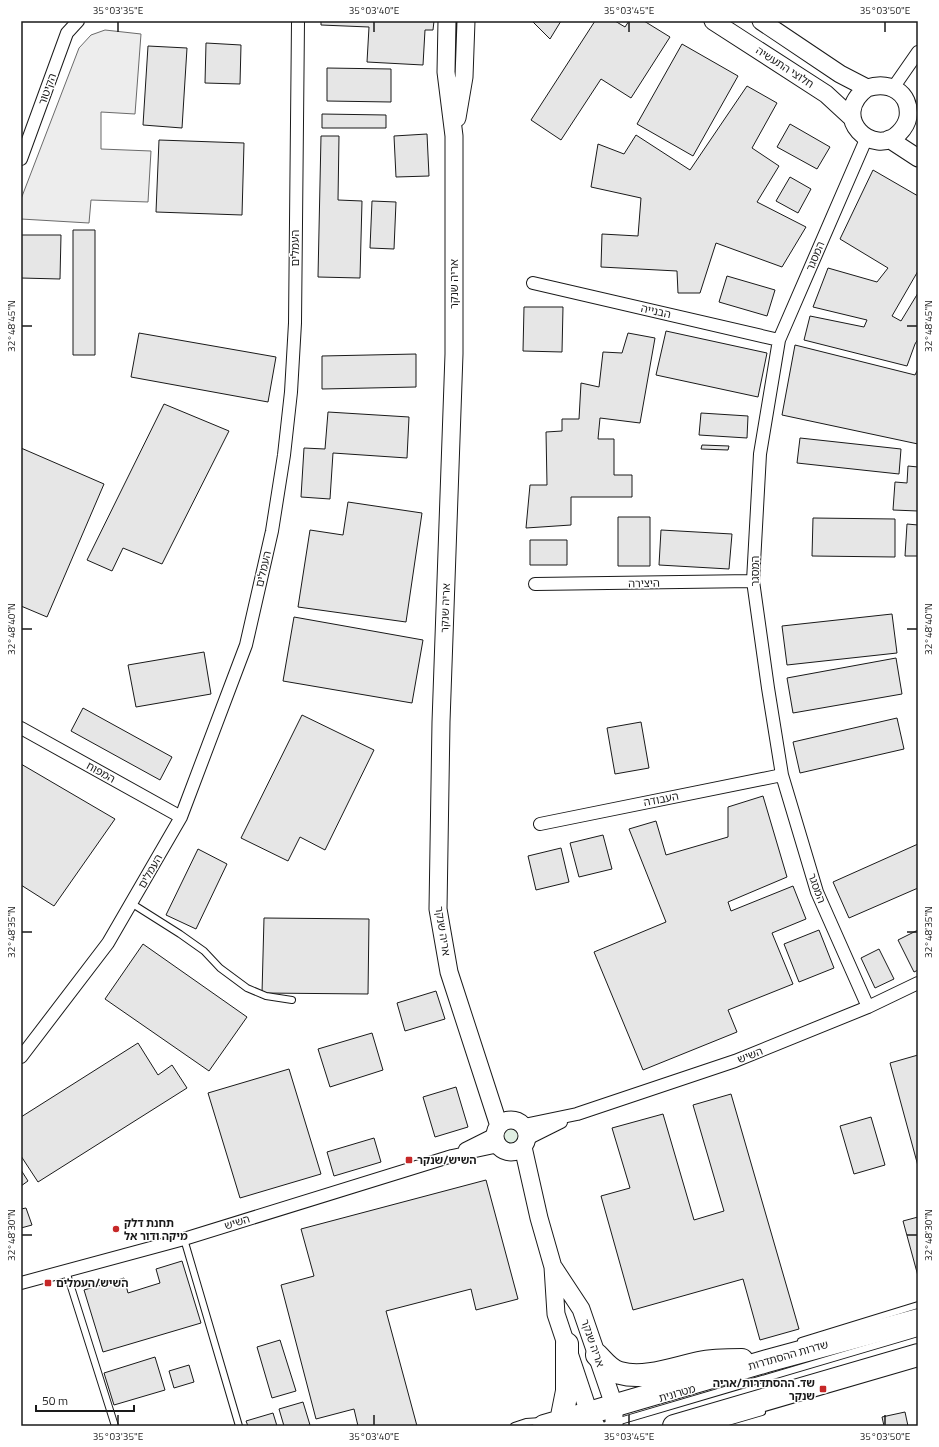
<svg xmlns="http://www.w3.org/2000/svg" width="939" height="1447" viewBox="0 0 939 1447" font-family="'Titillium Web','Noto Sans Hebrew',sans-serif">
	<rect width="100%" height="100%" fill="#fff"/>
	<path fill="#e0efe3" stroke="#6a6a6a" d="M500 1136a11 11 0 1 1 22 0a11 11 0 1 1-22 0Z"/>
	<path fill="#ededed" stroke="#6a6a6a" d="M105,30L141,34L135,114L101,112V149L151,151L148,202L91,200L89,223L21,219V199L79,48L91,35Z"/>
	<path fill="#e6e6e6" stroke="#1a1a1a" d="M321,21H434L433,30H425L423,65L367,62L369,27L321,25Z
		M532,21H561L550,39Z
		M595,21H615L625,27L629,21H644L670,37L631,98L601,79L561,140L531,120Z
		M206,43L241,45L240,84L205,83Z
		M682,44L738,76L693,156L637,124Z
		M148,46L187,48L182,128L143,125Z
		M327,68L391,69V102L327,101Z
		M747,86L777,103L752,148L779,166L757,202L806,227L782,267L716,243L700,293H678L677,271L601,267L602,234L638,236L641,198L591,187L598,144L624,154L636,135L690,170Z
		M322,114L386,115V128H322Z
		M790,124L830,147L817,169L777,147Z
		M427,134L429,176L396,177L394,136Z
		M321,136H339L338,200L362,201L360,278L318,277Z
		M159,140L244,143L242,215L156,212Z
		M873,170L918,196V271L892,316L901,321L918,293V339L915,344L907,366L804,340L810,316L864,327L867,320L813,307L828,268L877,282L888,268L840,239Z
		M790,177L811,189L798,213L776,201Z
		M372,201L396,202L394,249L370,248Z
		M73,230H95V355H73Z
		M21,235H61L60,279L21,278Z
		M727,276L775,290L767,316L719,302Z
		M524,307H563L562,352L523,351Z
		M666,331L767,353L758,397L656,375Z
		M139,333L276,357L268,402L131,377Z
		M628,333L655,338L640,423L600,418L598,439H614V475H632V497H571V525L526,528L530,485H547L546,432L562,431V419H579L581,383L599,387L603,352L622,353Z
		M795,345L915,375L918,369V444L782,415Z
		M416,354V387L322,389V356Z
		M164,404L229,431L162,564L123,548L112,571L87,560Z
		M328,412L409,417L407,458L333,453L330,499L301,497L304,448L325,449Z
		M701,413L748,416L747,438L699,435Z
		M800,438L901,449L899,474L797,463Z
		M702,445L729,446L728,450L701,449Z
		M21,448L104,484L47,617L21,606Z
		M908,466L918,467V511L893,510L895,482L907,483Z
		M348,502L422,513L406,622L298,607L310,530L343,535Z
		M618,517H650V566H618Z
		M813,518L895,519V557L812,556Z
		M907,524L918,525V556H905Z
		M661,530L732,534L729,569L659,565Z
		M530,540H567V565H530Z
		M892,614L897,653L787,665L782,626Z
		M294,617L423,640L412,703L283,681Z
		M204,652L211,694L136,707L128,665Z
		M896,658L902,694L793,713L787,678Z
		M83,708L172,757L160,780L71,731Z
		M302,715L374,750L325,850L300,837L288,861L241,838Z
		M897,718L904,749L800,773L793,742Z
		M641,722L649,768L615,774L607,728Z
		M21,764L115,819L54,906L21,885Z
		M763,796L787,877L728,902L731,911L793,886L806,919L772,933L793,984L728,1010L737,1032L643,1070L594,952L666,922L629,829L656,821L666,855L728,837V807Z
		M603,835L612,869L579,877L570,843Z
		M918,844V888L849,918L833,882Z
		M561,848L569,882L536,890L528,856Z
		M198,849L227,864L196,929L166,915Z
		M264,918L369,919L368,994L262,993Z
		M819,930L834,968L799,982L784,944Z
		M918,930V970L914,972L898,940Z
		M143,944L247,1017L209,1071L105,999Z
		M879,949L894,979L875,988L861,958Z
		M436,991L445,1019L405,1031L397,1003Z
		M372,1033L383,1070L330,1087L318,1049Z
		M138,1043L158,1075L172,1065L187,1088L38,1182L21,1156V1117Z
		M918,1055V1166L890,1063Z
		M289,1069L321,1174L240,1198L208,1093Z
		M456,1087L468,1127L435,1137L423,1097Z
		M731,1094L799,1329L760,1340L743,1279L633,1310L601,1196L630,1188L612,1128L663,1114L694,1220L724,1211L693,1105Z
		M871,1117L885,1165L854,1174L840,1126Z
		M374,1138L381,1162L334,1176L327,1152Z
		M21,1170L28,1181L21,1186Z
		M486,1180L518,1299L476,1310L471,1289L386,1311L417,1426H358L354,1409L316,1419L281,1285L314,1276L301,1229Z
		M26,1208L32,1225L21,1228V1209Z
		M918,1217V1276L903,1221Z
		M182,1261L201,1323L103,1352L84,1290L124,1278L128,1293L160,1283L156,1269Z
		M280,1340L296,1391L272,1398L257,1347Z
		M155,1357L165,1390L114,1405L104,1373Z
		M189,1365L194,1382L174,1388L169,1371Z
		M303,1402L310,1425L305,1426H284L279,1409Z
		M905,1412L908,1426H884L882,1417Z
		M273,1413L277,1426H248L246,1421Z"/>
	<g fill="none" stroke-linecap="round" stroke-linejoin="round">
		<g stroke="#1a1a1a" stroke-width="8">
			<path id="lane" d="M131,903L180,934L204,951L220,968L247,988L266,996L292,1000
				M184,1239L239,1426
				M66,1271L115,1426
				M801,1341L918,1305
				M514,1426L526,1422L541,1421
				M603,1426L918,1333
				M714,1426L762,1412"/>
		</g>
		<g stroke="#1a1a1a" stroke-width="14">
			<path id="street" d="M893,88L918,52
				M867,137L779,340L760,454L753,581L768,688L782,775L817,892L868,1007
				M21,159L67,33L78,21
				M533,283L779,340
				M535,584L753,581
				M21,728L181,817
				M540,824L782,775
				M21,1057L108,943L181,817L246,645L272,531L284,455L291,392L295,323L298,22
				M524,1125L577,1114L735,1061L868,1007L918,983
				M527,1139L561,1122
				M465,1149L495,1134
				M21,1283L184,1239L452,1156L499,1146"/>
		</g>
		<g stroke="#1a1a1a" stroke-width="19">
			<path id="secondary" d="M447,21L446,72L454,136V354L441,722L438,909L449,972L499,1126
				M713,21L826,94L852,118
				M761,21L840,74L867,88C889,81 911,92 908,117C907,123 903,129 899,133C874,159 828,117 867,88
				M457,118L464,77L466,21
				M889,139L918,158
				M495 1136a16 16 0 1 1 32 0a16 16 0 1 1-32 0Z
				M523,1147L539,1218L553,1267L556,1314L589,1413L596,1426
				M554,1268L581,1309L614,1405V1426"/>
		</g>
		<g stroke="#1a1a1a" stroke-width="24">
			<path id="highway" d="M597,1355C604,1362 610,1371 620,1373C644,1380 675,1368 699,1363C713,1360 727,1360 742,1360
				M561,1421L567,1391V1344
				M544,1426L767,1361L918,1320
				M674,1426L918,1355"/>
		</g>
		<use href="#lane" stroke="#fff" stroke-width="6"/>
		<use href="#street" stroke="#fff" stroke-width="12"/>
		<use href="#secondary" stroke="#fff" stroke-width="17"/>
		<use href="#highway" stroke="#fff" stroke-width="22"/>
	</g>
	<path fill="none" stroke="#1a1a1a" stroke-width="1.5" d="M118,22V32M374,22V32M629,22V32M885,22V32M22,326H32M907,326H917M22,629H32M907,629H917M22,932H32M907,932H917M22,1235H32M907,1235H917M118,1415V1425M374,1415V1425M629,1415V1425M885,1415V1425"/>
	<g fill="#c62828" stroke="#fff" stroke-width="1.5">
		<rect x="405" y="1156" width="8" height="8" rx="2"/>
		<circle cx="116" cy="1229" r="4"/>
		<rect x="44" y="1279" width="8" height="8" rx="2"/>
		<rect x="819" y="1385" width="8" height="8" rx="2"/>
	</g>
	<g text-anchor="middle" stroke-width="3" stroke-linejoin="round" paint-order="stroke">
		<g font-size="11" fill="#1a1a1a" stroke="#fff">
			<text transform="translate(785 67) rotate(33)" y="4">חלוצי התעשיה</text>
			<text transform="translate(47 89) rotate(-70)" y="4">הקיטור</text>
			<text transform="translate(295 248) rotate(-90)" y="4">העמלים</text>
			<text transform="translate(815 256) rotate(-67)" y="4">המסגר</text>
			<text transform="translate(454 284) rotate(-90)" y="4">אריה שנקר</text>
			<text transform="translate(656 311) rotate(13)" y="4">הבנייה</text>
			<text transform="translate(263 569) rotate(-77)" y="4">העמלים</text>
			<text transform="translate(755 571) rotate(-90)" y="4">המסגר</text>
			<text transform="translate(644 583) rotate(-1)" y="4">היצירה</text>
			<text transform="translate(445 608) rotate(-88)" y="4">אריה שנקר</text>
			<text transform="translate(101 772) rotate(29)" y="4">המפוח</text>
			<text transform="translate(661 799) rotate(-11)" y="4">העבודה</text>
			<text transform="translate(150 871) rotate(-60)" y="4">העמלים</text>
			<text transform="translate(817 888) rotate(70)" y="4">המסגר</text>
			<text transform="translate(443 931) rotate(81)" y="4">אריה שנקר</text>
			<text transform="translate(750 1055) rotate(-22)" y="4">השיש</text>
			<text transform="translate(237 1222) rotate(-17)" y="4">השיש</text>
			<text transform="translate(593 1343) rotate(71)" y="4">אריה שנקר</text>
			<text transform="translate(788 1355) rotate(-16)" y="4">שדרות ההסתדרות</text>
			<text transform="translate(677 1393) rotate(-16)" y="4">מטרונית</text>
		</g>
		<g font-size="11" font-weight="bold" fill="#1a1a1a" stroke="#fff" text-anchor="start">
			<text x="417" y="1164">השיש/שנקר</text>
			<text x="124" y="1227">תחנת דלק<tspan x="124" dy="13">מיקה ודור אל</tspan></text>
			<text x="56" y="1287">השיש/העמלים</text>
			<text x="815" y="1387" text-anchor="end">שד. ההסתדרות/אריה<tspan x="815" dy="13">שנקר</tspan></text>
		</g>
	</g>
	<rect width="939" height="1447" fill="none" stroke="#ffffff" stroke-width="44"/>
	<path d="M36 1405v6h98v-6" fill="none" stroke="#1a1a1a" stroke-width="2"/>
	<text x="42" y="1405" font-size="12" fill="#1a1a1a" stroke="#ffffff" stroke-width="3" paint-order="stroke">50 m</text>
	<rect x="22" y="22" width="895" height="1403" fill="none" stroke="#1a1a1a" stroke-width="1.5"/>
	<g font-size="10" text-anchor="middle" fill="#1a1a1a">
		<text x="118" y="14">35°03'35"E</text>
		<text x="374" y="14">35°03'40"E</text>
		<text x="629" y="14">35°03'45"E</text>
		<text x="885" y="14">35°03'50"E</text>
		<text transform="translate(11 326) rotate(-90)" y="4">32°48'45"N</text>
		<text transform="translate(928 326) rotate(-90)" y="4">32°48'45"N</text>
		<text transform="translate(11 629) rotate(-90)" y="4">32°48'40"N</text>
		<text transform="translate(928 629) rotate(-90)" y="4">32°48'40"N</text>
		<text transform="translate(11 932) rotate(-90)" y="4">32°48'35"N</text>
		<text transform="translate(928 932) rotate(-90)" y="4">32°48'35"N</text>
		<text transform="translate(11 1235) rotate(-90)" y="4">32°48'30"N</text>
		<text transform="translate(928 1235) rotate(-90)" y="4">32°48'30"N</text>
		<text x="118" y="1440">35°03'35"E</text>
		<text x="374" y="1440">35°03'40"E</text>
		<text x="629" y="1440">35°03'45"E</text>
		<text x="885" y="1440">35°03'50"E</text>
	</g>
</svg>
